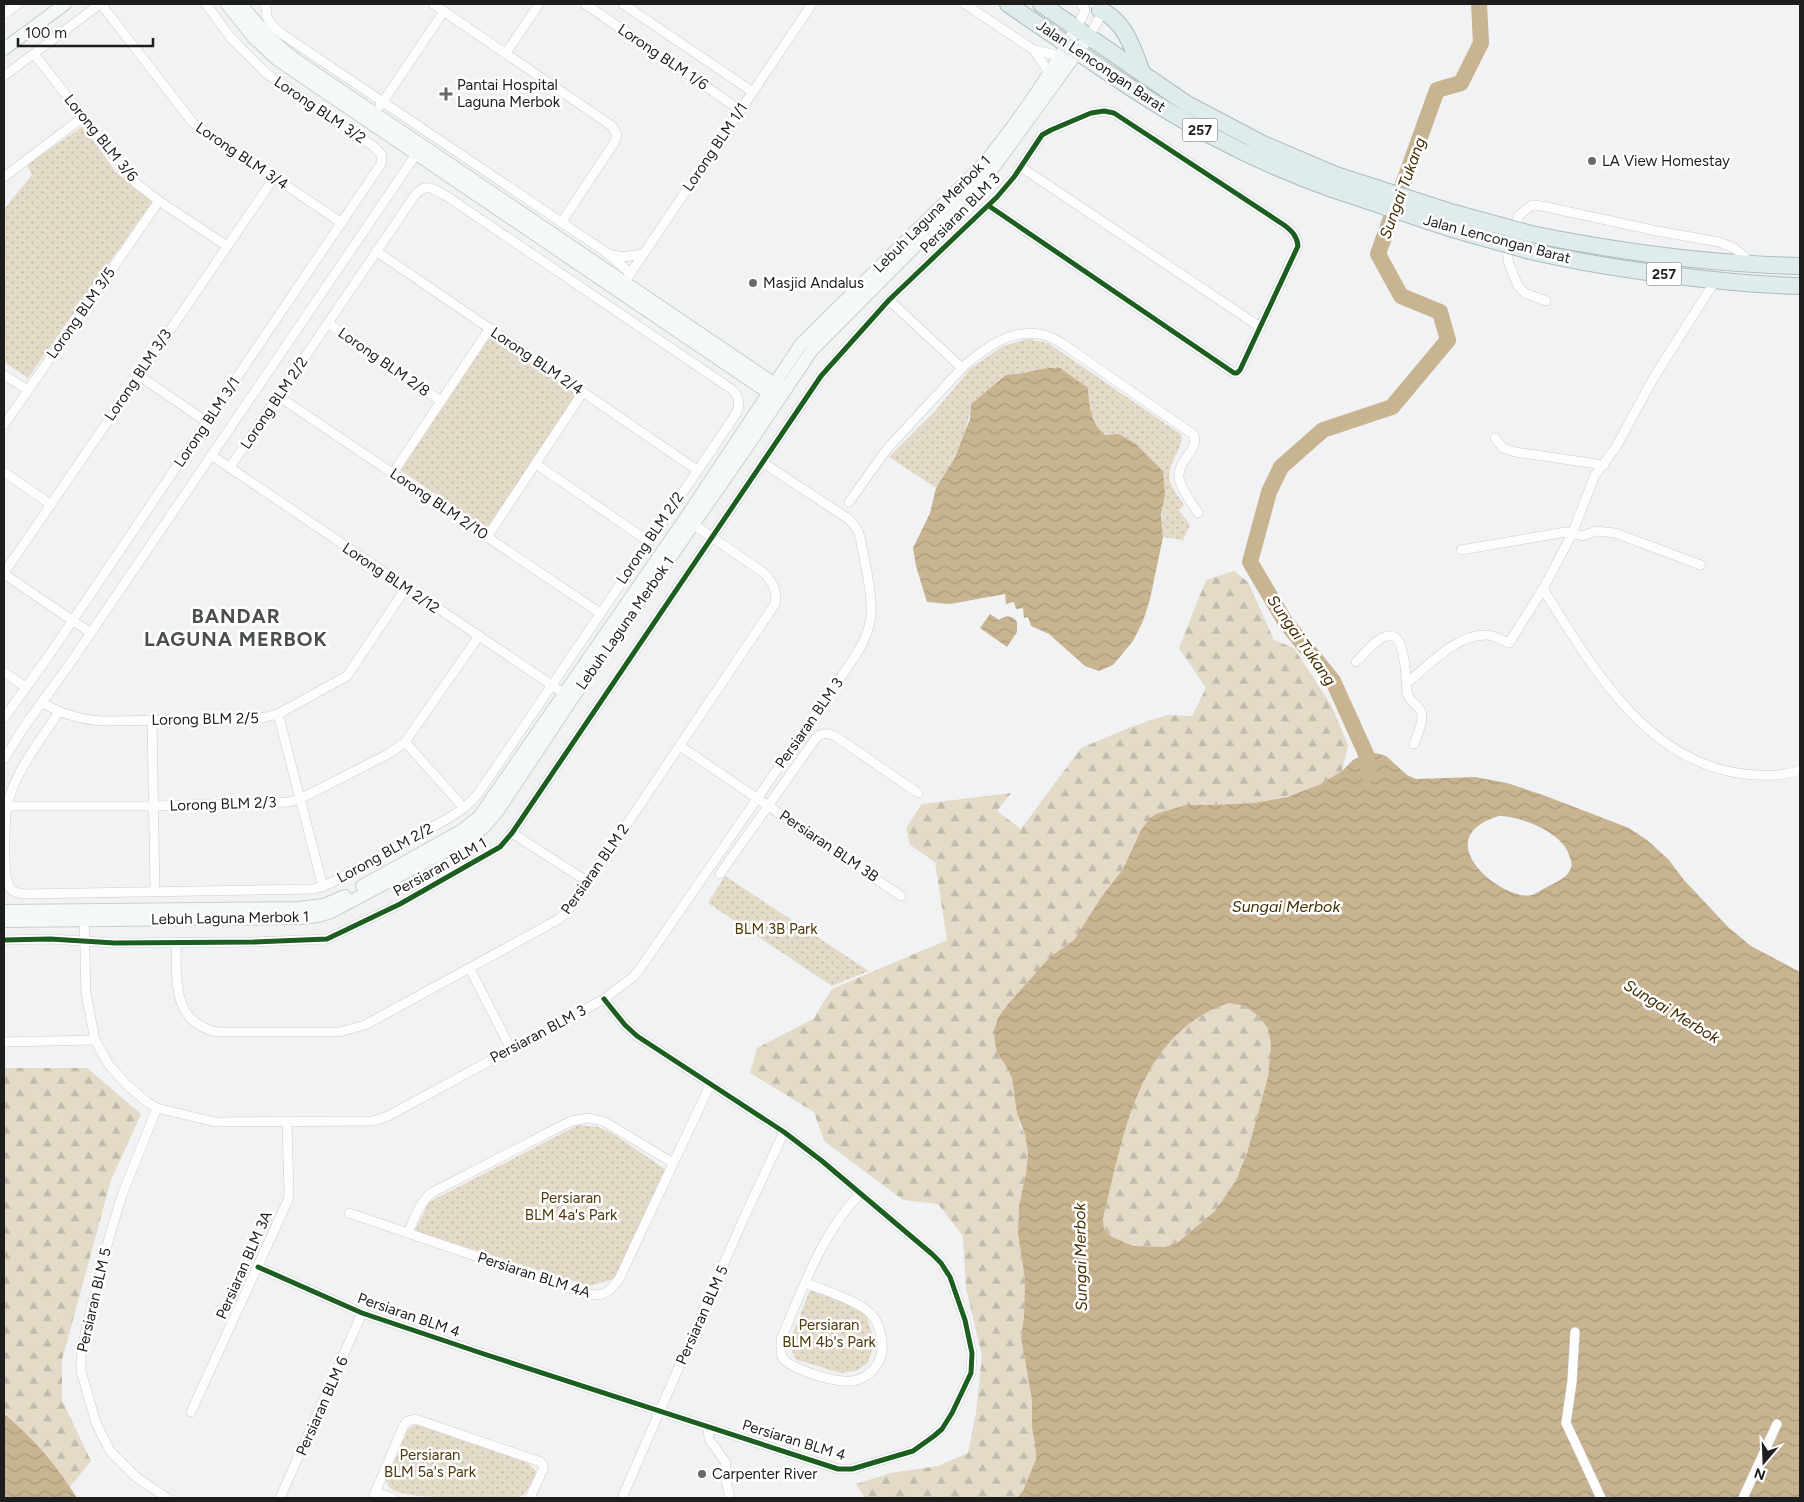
<svg xmlns="http://www.w3.org/2000/svg" width="1804" height="1502" font-family="Figtree,sans-serif">
<style>
.forest{fill:url(#forest-firs)}
.park{fill:url(#park-dots)}
.water{fill:url(#water-waves);fill-rule:evenodd}
.lines{fill:none;stroke-linecap:round;stroke-linejoin:round}
.river{stroke:#c8b490;stroke-width:16}
.street-casing{stroke:#cccdce;stroke-width:10}
.secondary-casing{stroke:#cccdce;stroke-width:14}
.highway-casing{stroke:#aebcbe;stroke-width:18}
.street{stroke:#fdfdfd;stroke-width:9}
.secondary{stroke:#f4f8f8;stroke-width:12}
.highway{stroke:#e0ebed;stroke-width:16}
.highway-bridge-casing{stroke:#aebcbe;stroke-width:18;stroke-linecap:butt}
.highway-bridge{stroke:#e0ebed;stroke-width:16}
.cycleway-casing{stroke:#fff;stroke-width:8}
.cycleway{stroke:#1b5e20;stroke-width:5}
.poi-dot{fill:#666869;stroke:#fff;stroke-width:2}
.labels{text-anchor:middle;stroke-width:5;stroke-linejoin:round;paint-order:stroke}
.shield{fill:#fff;stroke:#606262;stroke-width:1}
.shield-label{font-size:14px;font-weight:bold;fill:#1c1e1e}
.street-label{font-size:15px;fill:#1c1e1e;stroke:#fff}
.poi-label{font-size:15px;fill:#1c1e1e;stroke:#fff;text-anchor:start}
.park-label{font-size:15px;fill:#4e390d;stroke:#fff}
.water-label{font-size:16px;font-style:italic;fill:#432e01;stroke:#fff}
.district-label{font-size:20px;font-weight:bold;letter-spacing:1px;fill:#4b4f50;stroke:#fff}
</style>
<defs>
<pattern id="forest-firs" width="22" height="20" patternUnits="userSpaceOnUse" patternTransform="scale(1.25)"><rect width="22" height="20" fill="#e3dac8"/><path d="M5 1l3.5 6h-7zM16 11l3.5 6h-7z" fill="#c2bbab"/></pattern>
<pattern id="park-dots" width="8" height="8" patternUnits="userSpaceOnUse" patternTransform="scale(1.25)"><rect width="8" height="8" fill="#e3dac8"/><path d="M2 2h.1M6 6h.1" fill="none" stroke="#c2bbab" stroke-width="1.8" stroke-linecap="round"/></pattern>
<pattern id="water-waves" width="16" height="10" patternUnits="userSpaceOnUse" patternTransform="scale(1.25)"><rect width="16" height="10" fill="#c8b490"/><path d="M0 5q4-4 8 0t8 0" fill="none" stroke="#ab9a7c"/></pattern>
</defs>
<rect width="100%" height="100%" fill="#f0f2f3"/>
<g class="forest">
<path d="M1234 571 1248 582 1274 640 1294 648 1331 705 1348 745 1342 771 1319 785 1301 793 1253 803 1212 805 1140 832 1123 869 1102 896 1074 940 1050 957 1008 1004 997 1053 1006 1066 1012 1078 1020 1126 1025 1135 1028 1152 1026 1173 1019 1207 1018 1234 1025 1279 1024 1316 1021 1338 1032 1400V1428L1035 1444 1036 1459 1023 1491 1017 1498H865L856 1484 891 1473 938 1466 968 1453 976 1413 982 1356 966 1288 963 1236 938 1204 903 1200 824 1141 814 1112 750 1073 757 1048 813 1019 832 989 947 940 935 862 910 845 906 828 922 804 1011 793 997 811 1021 829 1081 748 1131 727 1167 715 1192 716 1206 688 1179 648 1206 580Z"/>
<path d="M1228 1003 1245 1006 1258 1016 1268 1027 1271 1045 1268 1077 1247 1153 1236 1180 1215 1211 1178 1242 1165 1247 1133 1246 1112 1237 1104 1229 1103 1219C1124 1136 1136 1036 1228 1003Z"/>
<path d="M4 1068H87L141 1114 111 1180 62 1360V1400L91 1461 70 1487C51 1460 30 1435 4 1414Z"/>
</g>
<g class="park">
<path d="M83 126 115 171 152 202 28 378 4 362V209L32 175 27 165Z"/>
<path d="M490 335 577 395 488 529 400 470Z"/>
<path d="M1028 339 1048 343 1182 435C1182 452 1166 464 1170 481 1172 489 1180 498 1184 505L1179 510 1190 525 1183 540 1163 537C1161 515 1164 493 1163 471L1135 443 1119 434 1105 435C1091 424 1089 406 1088 388L1024 373 1006 375 971 404C968 435 952 462 936 488L889 457 935 411 970 369 1003 346Z"/>
<path d="M725 876 869 971 832 986 708 903Z"/>
<path d="M578 1125 598 1127 612 1133 665 1169 614 1279 589 1286 415 1231 429 1202Z"/>
<path d="M810 1290 852 1306 866 1315 875 1342 868 1363 856 1371 840 1373 795 1359 789 1343Z"/>
<path d="M417 1424 528 1463 537 1472 525 1494 518 1498C497 1498 403 1501 390 1488 388 1486 388 1484 386 1481L408 1429Z"/>
</g>
<g class="water">
<path d="M1047 368H1060L1088 388C1089 406 1091 424 1105 435L1119 434 1135 443 1163 471 1165 494 1161 515 1163 537 1150 599 1143 621 1133 641 1113 665 1099 671 1085 666 1049 634 1031 626 1028 617 1024 618 1023 608 1016 609 1014 602 1006 604 1005 594 950 604 927 602 916 566 913 548 930 513 936 488 955 457 970 419 971 404 1006 375 1024 373Z"/>
<path d="M990 614 999 620C1005 615 1012 615 1017 622V632L1007 647 980 628Z"/>
<path d="M1376 753 1386 756 1407 775 1416 779 1475 777 1507 783 1543 795 1629 828 1647 840 1668 859 1684 880 1728 927 1751 946 1800 972V1498H1017L1023 1491 1036 1459 1035 1444 1032 1428V1400L1021 1338 1024 1316 1025 1279 1018 1234 1019 1206 1026 1173 1028 1152 1025 1135 1017 1113 1012 1078 1006 1066 997 1053 995 1042 994 1031 998 1018 1008 1004 1050 957 1074 940 1102 896 1123 869 1140 832 1149 819 1156 814 1186 805H1212L1253 803 1287 797 1319 785 1342 771 1353 760 1366 754ZM1499 816C1521 816 1563 833 1569 855 1571 860 1573 865 1570 870 1566 879 1554 883 1545 888 1541 890 1536 894 1532 895 1504 902 1424 839 1499 816ZM1228 1003 1245 1006 1258 1016 1268 1028 1271 1045 1268 1077 1247 1153 1236 1180 1215 1211 1178 1242 1165 1247 1133 1246 1112 1237 1104 1229 1103 1219C1124 1136 1136 1036 1228 1003Z"/>
<path d="M4 1414C34 1438 57 1466 77 1498H4Z"/>
</g>
<g class="lines">
<path class="river" d="M1369 774 1366 754 1333 681 1286 623 1250 562 1269 492 1281 467 1323 430 1392 407 1448 340 1440 312 1401 296 1378 254 1437 90 1461 83 1481 43 1479 4"/>
<defs>
<g id="street">
<path d="M101 4 193 123 342 223"/>
<path d="M264 4C268 9 266 11 267 17 269 23 277 30 282 34L607 253 630 273"/>
<path d="M433 4 612 126 617 135 614 143 561 223"/>
<path d="M585 4 740 110"/>
<path d="M623 4 753 92"/>
<path d="M965 4 1034 50 1060 56"/>
<path d="M4 14 18 4"/>
<path d="M1077 28 1085 10 1081 4"/>
<path d="M1089 36 1100 17V10L1095 4"/>
<path d="M1034 50 1049 73"/>
<path d="M506 53 539 4"/>
<path d="M34 54 136 183 159 201 227 246"/>
<path d="M4 76 100 4"/>
<path d="M380 106 444 11"/>
<path d="M1021 167 1260 327"/>
<path d="M4 177 83 117"/>
<path d="M376 251 697 470"/>
<path d="M607 254 623 257 643 254"/>
<path d="M628 277 812 4"/>
<path d="M889 300 962 368"/>
<path d="M1546 301 1525 293 1518 286 1509 264 1507 251 1519 215 1532 205 1542 206 1657 231 1719 242 1734 248 1744 256 1750 264"/>
<path d="M328 323 441 401"/>
<path d="M4 375 28 390"/>
<path d="M138 375 207 422"/>
<path d="M278 396 600 613"/>
<path d="M4 425 159 201"/>
<path d="M1495 438 1503 448 1515 452 1604 465"/>
<path d="M211 455 568 696"/>
<path d="M536 464 648 541"/>
<path d="M4 472 50 504"/>
<path d="M393 473 490 328"/>
<path d="M849 502 887 449 962 368C990 343 1023 320 1060 342L1194 435C1199 450 1177 461 1179 478 1181 490 1192 503 1198 513"/>
<path d="M487 537 583 392"/>
<path d="M1461 550 1560 533 1566 532 1582 536 1596 531 1615 533 1701 565"/>
<path d="M4 573 274 178"/>
<path d="M4 574 91 633"/>
<path d="M1543 589C1591 665 1645 762 1744 774 1762 776 1783 777 1800 770"/>
<path d="M1356 662C1365 654 1379 633 1392 636 1406 639 1406 681 1407 692 1408 702 1420 705 1422 714 1423 723 1417 735 1414 744"/>
<path d="M4 672 25 687"/>
<path d="M1408 682C1430 664 1457 634 1487 635 1495 636 1502 640 1509 643L1543 589 1572 534 1595 475 1616 447 1654 377 1715 281"/>
<path d="M41 702C61 714 81 720 104 721L249 719 266 717 278 714 347 676 406 588"/>
<path d="M59 712C40 741 15 771 7 806H154L289 802 300 799 390 753 405 742 479 636"/>
<path d="M278 714 323 887"/>
<path d="M4 718 50 654 381 164 382 155 373 146 266 73 231 38 206 4"/>
<path d="M152 720 155 891"/>
<path d="M405 742 464 808"/>
<path d="M680 746 901 896"/>
<path d="M4 759 24 727 69 665 419 150"/>
<path d="M7 806C5 821 2 877 10 888 13 893 19 893 24 894L314 889 331 883 447 819 464 808 478 794 736 414C741 403 739 395 730 388L470 212C460 206 436 186 425 188 420 189 418 192 415 195L230 467"/>
<path d="M512 833 588 882"/>
<path d="M720 874 816 738C823 731 830 733 838 738L918 793"/>
<path d="M84 915 86 993 95 1040 109 1065 127 1085 147 1102 157 1108 215 1122 374 1121 388 1116 604 999 634 976 639 970 841 677C852 660 866 643 870 622 875 601 864 560 860 537L857 529 850 520 762 462"/>
<path d="M4 940 50 939 115 943 253 942 327 939 400 904 500 847 512 833 821 376 889 300 997 197 1014 177 1042 135 1051 130 1091 113 1104 111 1114 113 1284 225C1292 231 1297 236 1298 246L1240 370 1237 373H1234L989 206"/>
<path d="M176 943C177 979 171 1022 217 1032H339L365 1025 559 919 566 913 588 882 775 604C778 591 772 581 764 573L690 522"/>
<path d="M470 969 511 1049"/>
<path d="M4 1042 95 1040"/>
<path d="M157 1108 122 1195 109 1238 86 1329 81 1357V1371L96 1423 110 1451 136 1477 167 1498"/>
<path d="M349 1213 581 1292C600 1298 608 1295 619 1279L711 1083"/>
<path d="M408 1233C415 1218 419 1202 433 1192L571 1121 589 1118 605 1122 673 1163"/>
<path d="M258 1267 362 1313 487 1355 838 1469H852L913 1451 934 1436 942 1429 952 1413 971 1373 972 1353 965 1320 950 1277 941 1263 932 1254 822 1161 784 1132 637 1036 625 1025 604 999"/>
<path d="M806 1283C825 1291 848 1297 865 1309 874 1315 879 1325 881 1335 886 1356 875 1377 852 1381 835 1383 798 1371 784 1360L781 1354V1339C803 1289 821 1233 861 1193"/>
<path d="M1575 1332 1572 1382 1566 1423 1601 1498"/>
<path d="M191 1412 288 1200 289 1193 287 1123"/>
<path d="M708 1426 709 1439 726 1463 725 1477 730 1498"/>
<path d="M375 1492 393 1498"/>
<path d="M280 1498 362 1313"/>
<path d="M373 1498 403 1427 407 1421 415 1419 541 1462 543 1465V1469L530 1498"/>
<path d="M622 1498 742 1222 784 1132"/>
<path d="M1743 1498 1777 1424"/>
</g>
<g id="secondary">
<path d="M227 4 253 37 278 60 776 398"/>
<path d="M241 4C257 25 274 44 296 60L782 389"/>
<path d="M4 49 65 4"/>
<path d="M362 886 461 831 479 817 685 519 801 344 979 169C1016 126 1048 77 1077 28"/>
<path d="M4 911 298 908 324 905 345 896"/>
<path d="M4 921 301 918 318 916 331 912 465 841 483 828 497 812 572 699 747 447 812 350 994 167 1089 36"/>
</g>
<g id="highway">
<path d="M1008 4C1074 49 1139 97 1210 135 1249 156 1290 174 1332 189"/>
<path d="M1041 4 1187 104 1263 144 1336 175"/>
<path d="M1100 10C1125 21 1134 50 1142 73"/>
<path d="M1531 234C1620 252 1710 264 1800 266"/>
<path d="M1530 251C1578 262 1628 270 1678 276 1718 281 1759 285 1800 286"/>
</g>
</defs>
<use href="#street" class="street-casing"/>
<use href="#secondary" class="secondary-casing"/>
<use href="#highway" class="highway-casing"/>
<use href="#street" class="street"/>
<use href="#secondary" class="secondary"/>
<use href="#highway" class="highway"/>
<defs>
<g id="highway-bridge">
<path d="M1336 175 1454 213 1531 234"/>
<path d="M1332 189 1449 228 1530 251"/>
</g>
</defs>
<use href="#highway-bridge" class="highway-bridge-casing"/>
<use href="#highway-bridge" class="highway-bridge"/>
<defs>
<g id="cycleway">
<path d="M4 940 50 939 115 943 253 942 327 939 400 904 500 847 512 833 821 376 889 300 997 197 1014 177 1042 135 1051 130 1091 113 1104 111 1114 113 1284 225C1292 231 1297 236 1298 246L1240 370 1237 373H1234L989 206"/>
<path d="M258 1267 362 1313 487 1355 838 1469H852L913 1451 934 1436 942 1429 952 1413 971 1373 972 1353 965 1320 950 1277 941 1263 932 1254 822 1161 784 1132 637 1036 625 1025 604 999"/>
</g>
</defs>
<use href="#cycleway" class="cycleway-casing"/>
<use href="#cycleway" class="cycleway"/>
</g>
<g class="poi-dot">
<path d="M443.5 86.5h5v5h5v5h-5v5h-5v-5h-5v-5h5z"/>
<circle cx="1592" cy="161" r="5"/>
<circle cx="753" cy="283" r="5"/>
<circle cx="702" cy="1474" r="5"/>
</g>
<g class="labels">
<g class="shield">
<rect x="1182.5" y="118.5" width="35" height="23" rx="4"/>
<rect x="1646.5" y="262.5" width="35" height="23" rx="4"/>
</g>
<g class="shield-label">
<text x="1200" y="135">257</text>
<text x="1664" y="279">257</text>
</g>
<g class="street-label">
<text transform="translate(663 57) rotate(34)" y="5">Lorong BLM 1/6</text>
<text transform="translate(1101 66) rotate(34)" y="5">Jalan Lencongan Barat</text>
<text transform="translate(320 110) rotate(34)" y="5">Lorong BLM 3/2</text>
<text transform="translate(101 138) rotate(51)" y="5">Lorong BLM 3/6</text>
<text transform="translate(715 147) rotate(-56)" y="5">Lorong BLM 1/1</text>
<text transform="translate(242 156) rotate(34)" y="5">Lorong BLM 3/4</text>
<text transform="translate(960 213) rotate(-45)" y="5">Persiaran BLM 3</text>
<text transform="translate(932 214) rotate(-45)" y="5">Lebuh Laguna Merbok 1</text>
<text transform="translate(1497 239) rotate(15)" y="5">Jalan Lencongan Barat</text>
<text transform="translate(81 313) rotate(-55)" y="5">Lorong BLM 3/5</text>
<text transform="translate(537 361) rotate(34)" y="5">Lorong BLM 2/4</text>
<text transform="translate(384 362) rotate(35)" y="5">Lorong BLM 2/8</text>
<text transform="translate(138 375) rotate(-56)" y="5">Lorong BLM 3/3</text>
<text transform="translate(274 403) rotate(-56)" y="5">Lorong BLM 2/2</text>
<text transform="translate(207 422) rotate(-56)" y="5">Lorong BLM 3/1</text>
<text transform="translate(439 504) rotate(34)" y="5">Lorong BLM 2/10</text>
<text transform="translate(650 538) rotate(-56)" y="5">Lorong BLM 2/2</text>
<text transform="translate(391 578) rotate(34)" y="5">Lorong BLM 2/12</text>
<text transform="translate(625 623) rotate(-55)" y="5">Lebuh Laguna Merbok 1</text>
<text transform="translate(205 719) rotate(-1)" y="5">Lorong BLM 2/5</text>
<text transform="translate(809 723) rotate(-55)" y="5">Persiaran BLM 3</text>
<text transform="translate(223 804) rotate(-2)" y="5">Lorong BLM 2/3</text>
<text transform="translate(829 846) rotate(34)" y="5">Persiaran BLM 3B</text>
<text transform="translate(385 853) rotate(-29)" y="5">Lorong BLM 2/2</text>
<text transform="translate(440 867) rotate(-29)" y="5">Persiaran BLM 1</text>
<text transform="translate(595 869) rotate(-55)" y="5">Persiaran BLM 2</text>
<text transform="translate(230 918) rotate(-1)" y="5">Lebuh Laguna Merbok 1</text>
<text transform="translate(538 1034) rotate(-28)" y="5">Persiaran BLM 3</text>
<text transform="translate(244 1265) rotate(-66)" y="5">Persiaran BLM 3A</text>
<text transform="translate(534 1275) rotate(18)" y="5">Persiaran BLM 4A</text>
<text transform="translate(94 1300) rotate(-77)" y="5">Persiaran BLM 5</text>
<text transform="translate(409 1315) rotate(19)" y="5">Persiaran BLM 4</text>
<text transform="translate(702 1315) rotate(-66)" y="5">Persiaran BLM 5</text>
<text transform="translate(322 1406) rotate(-66)" y="5">Persiaran BLM 6</text>
<text transform="translate(794 1440) rotate(17)" y="5">Persiaran BLM 4</text>
</g>
<g class="poi-label">
<text x="457" y="90">Pantai Hospital<tspan x="457" dy="17">Laguna Merbok</tspan></text>
<text x="1602" y="166">LA View Homestay</text>
<text x="763" y="288">Masjid Andalus</text>
<text x="712" y="1479">Carpenter River</text>
</g>
<g class="park-label">
<text x="776" y="934">BLM 3B Park</text>
<text x="571" y="1203">Persiaran<tspan x="571" dy="17">BLM 4a's Park</tspan></text>
<text x="829" y="1330">Persiaran<tspan x="829" dy="17">BLM 4b's Park</tspan></text>
<text x="430" y="1460">Persiaran<tspan x="430" dy="17">BLM 5a's Park</tspan></text>
</g>
<g class="water-label">
<text transform="translate(1402 188) rotate(-70)" y="6">Sungai Tukang</text>
<text transform="translate(1302 640) rotate(55)" y="6">Sungai Tukang</text>
<text x="1286" y="912">Sungai Merbok</text>
<text transform="translate(1672 1011) rotate(31)" y="6">Sungai Merbok</text>
<text transform="translate(1080 1257) rotate(-91)" y="6">Sungai Merbok</text>
</g>
<g class="district-label">
<text x="236" y="623">BANDAR<tspan x="236" dy="23">LAGUNA MERBOK</tspan></text>
</g>
</g>
<rect width="1804" height="1502" fill="none" stroke="#1c1e1e" stroke-width="10"/>
<g transform="translate(1764 1462) rotate(199)" stroke="#ffffff" stroke-width="4" paint-order="stroke">
<path d="M0-4L9 19L0 12L-9 19Z" fill="#1c1e1e"/>
<text y="-8" font-size="14" font-weight="bold" text-anchor="middle" fill="#1c1e1e">N</text>
</g>
<path d="M18 38v8h135v-8" fill="none" stroke="#1c1e1e" stroke-width="2.5"/>
<text x="25" y="38" font-size="15" fill="#1c1e1e" stroke="#ffffff" stroke-width="4" paint-order="stroke">100 m</text>
</svg>
